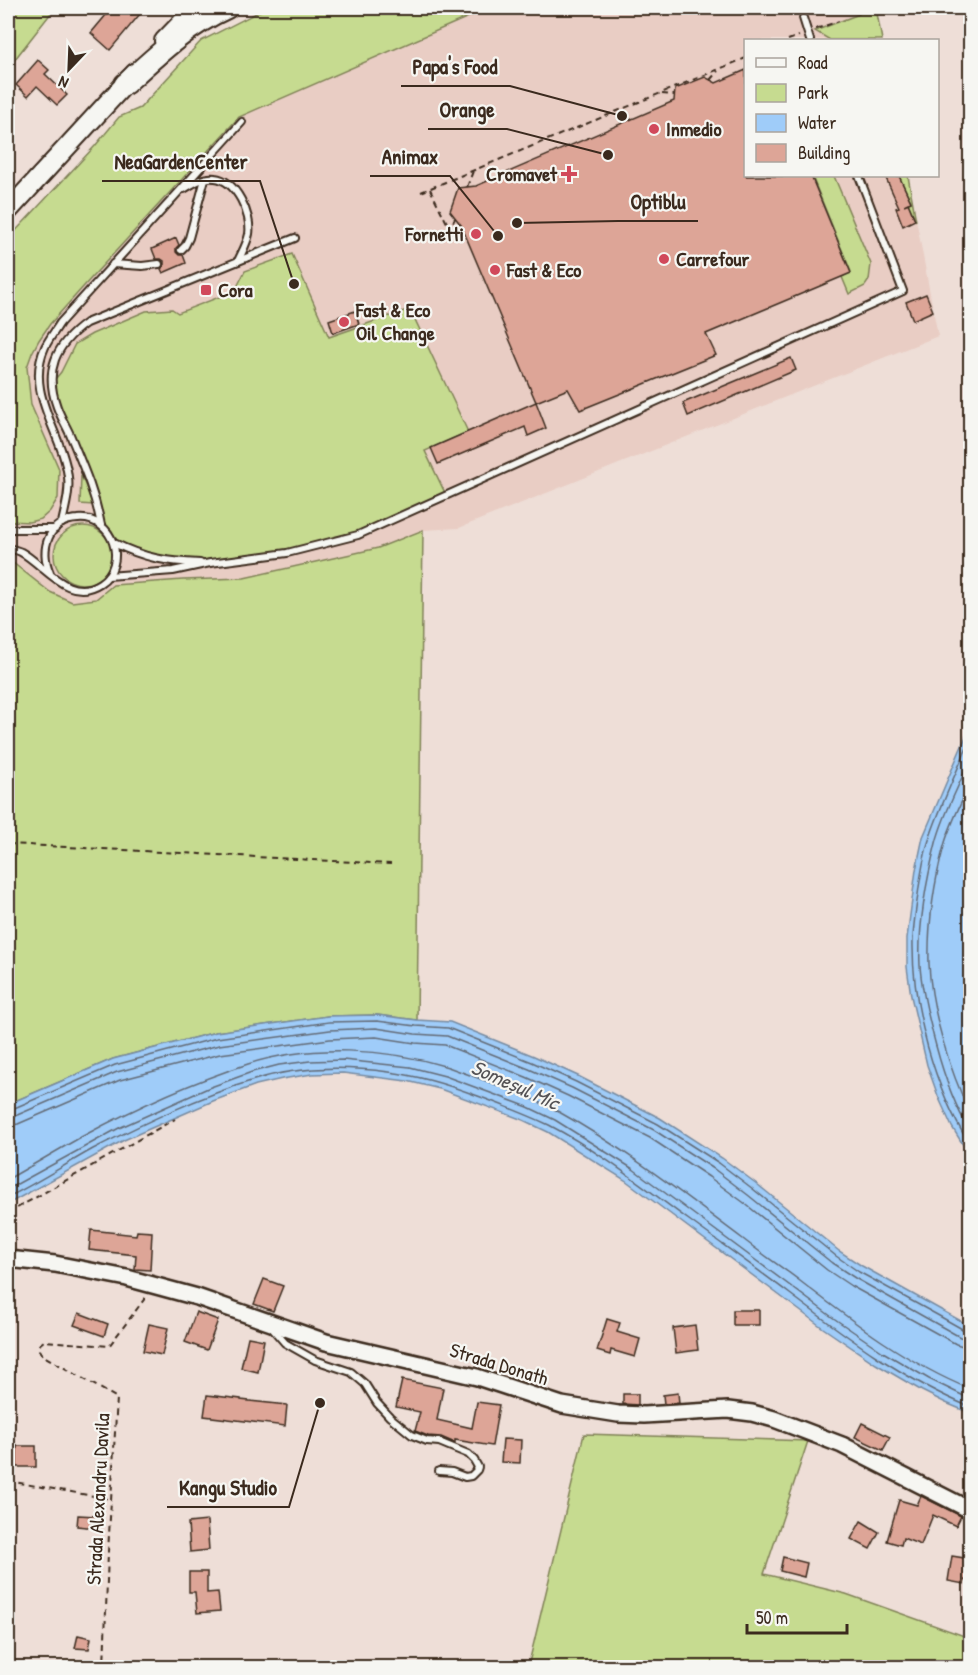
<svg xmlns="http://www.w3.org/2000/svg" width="978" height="1675" font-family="'Patrick Hand',sans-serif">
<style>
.built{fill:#e9cdc4}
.green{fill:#c6db90;stroke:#808257;stroke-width:1.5}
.water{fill:#9fccf9;stroke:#778ba1;stroke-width:1.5}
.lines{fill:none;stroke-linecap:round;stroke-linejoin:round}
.shore{stroke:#636b76;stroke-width:1.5}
.building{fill:#dda597;stroke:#3b2a1e;stroke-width:1.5}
.service-casing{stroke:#3b2a1e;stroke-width:10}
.tertiary-casing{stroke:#3b2a1e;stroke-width:20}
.secondary-casing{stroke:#3b2a1e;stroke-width:22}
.primary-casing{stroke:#3b2a1e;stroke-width:24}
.path{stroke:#3b2a1e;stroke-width:2;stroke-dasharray:6 4.5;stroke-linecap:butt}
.service{stroke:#f6f6f2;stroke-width:6}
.tertiary{stroke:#f6f6f2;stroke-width:15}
.secondary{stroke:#f6f6f2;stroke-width:18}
.primary{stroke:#f6f6f2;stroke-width:20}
.poi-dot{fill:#d1495b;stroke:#f6f6f2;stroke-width:2}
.labels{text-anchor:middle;stroke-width:4.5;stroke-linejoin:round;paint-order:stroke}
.poi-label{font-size:20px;font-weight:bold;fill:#3b2a1e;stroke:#f6f6f2;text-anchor:start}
.street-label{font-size:20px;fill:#3b2a1e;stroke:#f6f6f2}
.water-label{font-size:21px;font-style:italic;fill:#545255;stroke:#f6f6f2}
.leader{fill:none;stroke:#3b2a1e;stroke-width:2}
.callout-dot{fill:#3b2a1e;stroke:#f6f6f2;stroke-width:2}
.callout-label{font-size:21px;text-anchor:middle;font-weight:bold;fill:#3b2a1e;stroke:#f6f6f2;stroke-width:4.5;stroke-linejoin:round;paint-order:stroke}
</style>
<rect width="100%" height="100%" fill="#eeded7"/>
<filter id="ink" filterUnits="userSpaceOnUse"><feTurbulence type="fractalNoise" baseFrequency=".0167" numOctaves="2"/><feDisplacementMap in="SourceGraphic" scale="12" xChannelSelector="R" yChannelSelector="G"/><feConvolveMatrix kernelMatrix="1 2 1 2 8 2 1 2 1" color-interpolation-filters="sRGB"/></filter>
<g filter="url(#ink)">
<path class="built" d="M417 8H876L882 40H746V176H908L938 336 459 528 423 530 378 548 244 578 183 580 113 585 96 599 72 602 50 592 8 559V307L144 147Z"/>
<g class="green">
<path d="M8 8H55L8 68Z"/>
<path d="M266 8H489L239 117 93 276 50 324 39 340 32 353 27 367 31 405 59 469 58 498 50 511 41 519 29 522 8 521V239L95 146 119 117 140 108 201 41Z"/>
<path d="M856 8H876L882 40H830L815 31 859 14Z"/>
<path d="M822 176H834L871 264 869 280 865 286 849 294 842 277 851 272 813 179Z"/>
<path d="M899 176H908L916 221 908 203 911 201Z"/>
<path d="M292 254 329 337 410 309 468 432 425 451 446 495 358 535 287 553 210 563 171 562 114 543 101 525 97 502 51 384 61 372 75 344 92 334 146 311 172 309 178 313 235 291 245 271Z"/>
<path d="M81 475 93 505 80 504Z"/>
<circle cx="83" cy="555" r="29"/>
<path d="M423 530 417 1020 377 1015 328 1016 216 1032 113 1059 8 1104V559L50 592 72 602 96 599 113 585 183 580 244 578 378 548Z"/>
<path d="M584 1434 808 1441 764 1574 846 1594 970 1638V1667H528Z"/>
</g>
<g class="water">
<path d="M970 727V1156L952 1127 938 1096 927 1065 911 996 907 967V938L916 870 923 837Z"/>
<path d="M377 1015 417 1020 450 1022 534 1056 578 1076 660 1118 722 1158 757 1184 839 1251 862 1266 970 1326V1413L946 1403 922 1391 876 1364 823 1328 625 1180 548 1132 523 1120 440 1089 407 1081 343 1073 312 1074 282 1079 256 1085 213 1101 124 1140 8 1204V1104L113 1059 216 1032 328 1016Z"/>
</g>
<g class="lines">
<g class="shore">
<path d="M970 741C956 772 941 805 930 837 924 853 922 870 919 887 917 904 913 923 913 941 912 1008 934 1088 970 1145"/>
<path d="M970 759C959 786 943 815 936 843 926 882 918 925 920 966 922 993 929 1020 936 1046 944 1076 954 1105 970 1131"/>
<path d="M970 782C962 803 950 824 944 846 934 883 928 925 929 964 931 1011 950 1071 970 1113"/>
<path d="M8 1109H12L115 1065 217 1038 329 1022 377 1021 416 1026 448 1028 532 1062 576 1082 658 1124 719 1163 753 1189 836 1256 859 1272 941 1317 964 1330 970 1331"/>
<path d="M8 1117 15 1116 117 1072 219 1045 330 1030 376 1028 415 1034 447 1036 529 1069 572 1088 654 1130 714 1169 748 1195 832 1263 855 1278 960 1337 970 1339"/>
<path d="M8 1126 18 1124 120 1080 220 1054 330 1039 376 1037 415 1043 445 1045 526 1077 568 1096 650 1138 709 1177 743 1202 827 1270 851 1286 956 1344 970 1348"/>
<path d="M8 1179C33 1165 58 1150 83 1136 135 1108 192 1082 248 1064 310 1044 386 1048 448 1067 462 1072 475 1077 489 1082 513 1091 537 1100 559 1112 624 1148 684 1195 743 1239 762 1254 782 1267 800 1281 853 1322 908 1364 970 1389"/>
<path d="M8 1189 119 1128 208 1088 252 1072 279 1065 310 1061 343 1060 410 1067 445 1076 528 1107 555 1120 633 1169 832 1317 883 1352 929 1379 970 1399"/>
<path d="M8 1197C37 1183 64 1165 93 1149 144 1123 198 1097 254 1080 298 1066 344 1066 389 1072 420 1076 449 1085 478 1096 502 1105 526 1114 549 1125 599 1151 644 1187 689 1220 723 1245 757 1269 790 1294 847 1337 904 1380 970 1407"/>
</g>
</g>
<g class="building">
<path d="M112 8H145L110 50 91 33Z"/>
<path d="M38 60 49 70 45 74 67 95 57 105 37 86 28 96 16 85Z"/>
<path d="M746 70V176H811L851 273 706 334 716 355 580 410 568 389 536 402 461 225 450 211 458 188 476 186 674 101 675 89 705 77 716 83Z"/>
<path d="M885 176H899L911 202 904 205 908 203 915 220 903 226 896 208 899 207Z"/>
<path d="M176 238 179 245 176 248V252L179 255H183L186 263 163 273 161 269 164 266V261L161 259H156L152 249Z"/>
<path d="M926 294 933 311 913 320 906 302Z"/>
<path d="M355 311 359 324 333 333 329 320Z"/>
<path d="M791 358 796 370 688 416 683 403Z"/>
<path d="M536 402 546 428 528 436 525 427 438 464 431 448Z"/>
<path d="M91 1230 136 1235 137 1231 152 1232 150 1270 135 1269 136 1255 89 1250Z"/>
<path d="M264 1279 283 1286 273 1311 254 1304Z"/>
<rect x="733" y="1310" width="26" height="15"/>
<path d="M196 1312 218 1320 207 1350 185 1342Z"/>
<path d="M79 1313 108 1324 104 1336 74 1325Z"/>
<path d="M607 1319 620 1323 617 1332 640 1339 635 1357 611 1350 610 1355 597 1351Z"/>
<path d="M149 1324 168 1328 162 1355 143 1351Z"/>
<path d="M695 1325 698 1350 676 1353 673 1328Z"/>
<path d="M248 1337 264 1340 258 1372 241 1368Z"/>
<path d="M402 1380 443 1388 437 1420 472 1428 477 1402 499 1405 492 1446 455 1440V1443L441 1437 428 1436 415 1431 420 1412 396 1407Z"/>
<path d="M678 1393 679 1403 664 1404 663 1395Z"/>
<path d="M623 1394H638V1405L623 1404Z"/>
<path d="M207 1395 241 1399V1400L287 1405 285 1426 204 1416Z"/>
<path d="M862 1423 890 1437 883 1450 855 1437Z"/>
<path d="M503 1439 521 1440 520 1463 501 1462Z"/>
<rect x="17" y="1446" width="19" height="21"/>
<path d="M921 1496 961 1516 956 1526 933 1515 921 1545 903 1538 901 1545 887 1541 899 1500 917 1505Z"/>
<path d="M78 1515 96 1516V1528L77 1526Z"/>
<path d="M207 1521 209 1550 190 1552 188 1523Z"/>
<path d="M861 1521 879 1532 870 1549 851 1539Z"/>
<path d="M952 1556 970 1559V1581L965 1580 964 1584 948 1581Z"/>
<path d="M783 1557 807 1563 804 1577 780 1571Z"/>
<path d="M189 1572H207V1593L218 1592 220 1611 197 1613 195 1592H189Z"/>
<path d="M78 1635 91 1638 89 1649 75 1648Z"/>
</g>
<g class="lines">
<defs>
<g id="service">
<path d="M803 18 810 40"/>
<path d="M184 189C192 184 204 176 215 178 236 180 252 215 249 234 247 244 242 252 238 261"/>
<path d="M181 250 185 246 189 238 205 179"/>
<path d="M113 264 142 266 159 264"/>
<path d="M62 523C65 508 70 493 68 477 63 433 24 393 45 347 49 339 55 331 60 323L242 122"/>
<path d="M101 525C95 493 83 466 71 437 67 427 61 418 57 407 44 371 55 345 86 323L295 238"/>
<path d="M8 529H55"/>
<path d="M114 543C144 558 167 562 200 563"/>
<path d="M8 548C12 549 17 550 21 552 45 565 68 604 100 583 129 564 113 516 78 519 49 520 39 548 50 573"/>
<path d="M108 576 173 571 210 563 287 553 358 535 903 291 859 176"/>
<path d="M271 1327 285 1343 315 1360 351 1372 365 1384 377 1403 390 1417 412 1435 427 1441 439 1442 468 1454 474 1460 478 1467 477 1470 471 1476 465 1477 452 1472 439 1471"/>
</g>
<path id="tertiary" d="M8 1259 55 1264 127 1278 197 1297 326 1342 477 1377 562 1405 618 1414 644 1415 728 1410 752 1413 774 1419 842 1445 970 1510"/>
<g id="secondary">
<path d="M164 41 196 8"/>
<path d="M8 211 135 73"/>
</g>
<path id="primary" d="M125 84C157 55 187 26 227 8"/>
</defs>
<use href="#service" class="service-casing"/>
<use href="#tertiary" class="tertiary-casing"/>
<use href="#secondary" class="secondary-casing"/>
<use href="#primary" class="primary-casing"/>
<g class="path">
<path d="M816 29 839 21"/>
<path d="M788 40 799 36"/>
<path d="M710 80 718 71"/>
<path d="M662 94 674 95"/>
<path d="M467 187 473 171"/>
<path d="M430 189 450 229 455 218"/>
<path d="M421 192 746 58"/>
<path d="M8 844 391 864"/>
<path d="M8 1213 175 1119"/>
<path d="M8 1481 111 1499"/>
<path d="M104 1668 108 1552 117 1398 42 1355 39 1350V1345L44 1341 109 1346 146 1297"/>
</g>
<use href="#service" class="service"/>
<use href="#tertiary" class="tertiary"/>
<use href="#secondary" class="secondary"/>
<use href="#primary" class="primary"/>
</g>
</g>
<g class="poi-dot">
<circle cx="654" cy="129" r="6"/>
<path d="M566 165h6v6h6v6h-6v6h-6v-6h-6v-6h6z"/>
<circle cx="476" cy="234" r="6"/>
<circle cx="664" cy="259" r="6"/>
<circle cx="495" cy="270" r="6"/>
<rect x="200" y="284" width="12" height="12" rx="3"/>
<circle cx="344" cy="322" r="6"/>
</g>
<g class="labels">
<g class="poi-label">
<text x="666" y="136">Inmedio</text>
<text x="557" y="181" text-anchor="end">Cromavet</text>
<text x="464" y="241" text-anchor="end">Fornetti</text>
<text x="676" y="266">Carrefour</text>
<text x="507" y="277">Fast &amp; Eco</text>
<text x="218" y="297">Cora</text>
<text x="356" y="317">Fast &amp; Eco<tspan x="356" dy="23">Oil Change</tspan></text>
</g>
<g class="street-label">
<text transform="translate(499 1364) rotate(17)" y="7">Strada Donath</text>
<text transform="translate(98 1499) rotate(-87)" y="7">Strada Alexandru Davila</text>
</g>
<g class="water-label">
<text transform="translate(515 1085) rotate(24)" y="7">Someșul Mic</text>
</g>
</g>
<path class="leader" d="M622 116L510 86H401M608 155L507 129H428M498 236L450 176H370M294 284L260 181H102M517 223L618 221H698M320 1403L289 1507H167"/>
<g class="callout-dot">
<circle cx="622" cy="116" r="6"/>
<circle cx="608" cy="155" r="6"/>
<circle cx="498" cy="236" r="6"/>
<circle cx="294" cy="284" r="6"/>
<circle cx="517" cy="223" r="6"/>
<circle cx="320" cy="1403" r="6"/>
</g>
<g class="callout-label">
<text x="455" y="74">Papa's Food</text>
<text x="467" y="117">Orange</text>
<text x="410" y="164">Animax</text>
<text x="181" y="169">NeaGardenCenter</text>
<text x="658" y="209">Optiblu</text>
<text x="228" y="1495">Kangu Studio</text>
</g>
<rect width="978" height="1675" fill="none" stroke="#f6f6f2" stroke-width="30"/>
<rect x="15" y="15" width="948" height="1645" fill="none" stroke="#3b2a1e" stroke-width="2" filter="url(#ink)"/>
<rect x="744" y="39" width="195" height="138" fill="#f6f6f2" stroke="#aba49d" stroke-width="1.5"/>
<rect x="756" y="58" width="30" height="9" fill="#f6f6f2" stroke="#aba49d" stroke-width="1.5"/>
<text x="798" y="69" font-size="18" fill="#3b2a1e">Road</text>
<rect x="756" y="84" width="30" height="18" fill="#c6db90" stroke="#aba49d" stroke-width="1.5"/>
<text x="798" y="99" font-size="18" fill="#3b2a1e">Park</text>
<rect x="756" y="114" width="30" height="18" fill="#9fccf9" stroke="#aba49d" stroke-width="1.5"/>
<text x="798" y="129" font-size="18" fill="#3b2a1e">Water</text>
<rect x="756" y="144" width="30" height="18" fill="#dda597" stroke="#aba49d" stroke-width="1.5"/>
<text x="798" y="159" font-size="18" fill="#3b2a1e">Building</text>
<g transform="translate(69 69) rotate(203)" stroke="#f6f6f2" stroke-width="4.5" paint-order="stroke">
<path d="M0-4.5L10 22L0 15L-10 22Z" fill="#3b2a1e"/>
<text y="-9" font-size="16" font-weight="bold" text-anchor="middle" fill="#3b2a1e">N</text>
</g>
<path d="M747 1624v9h100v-9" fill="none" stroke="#3b2a1e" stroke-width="3"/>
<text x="756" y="1624" font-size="18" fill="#3b2a1e" stroke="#f6f6f2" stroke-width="4.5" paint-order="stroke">50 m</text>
</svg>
